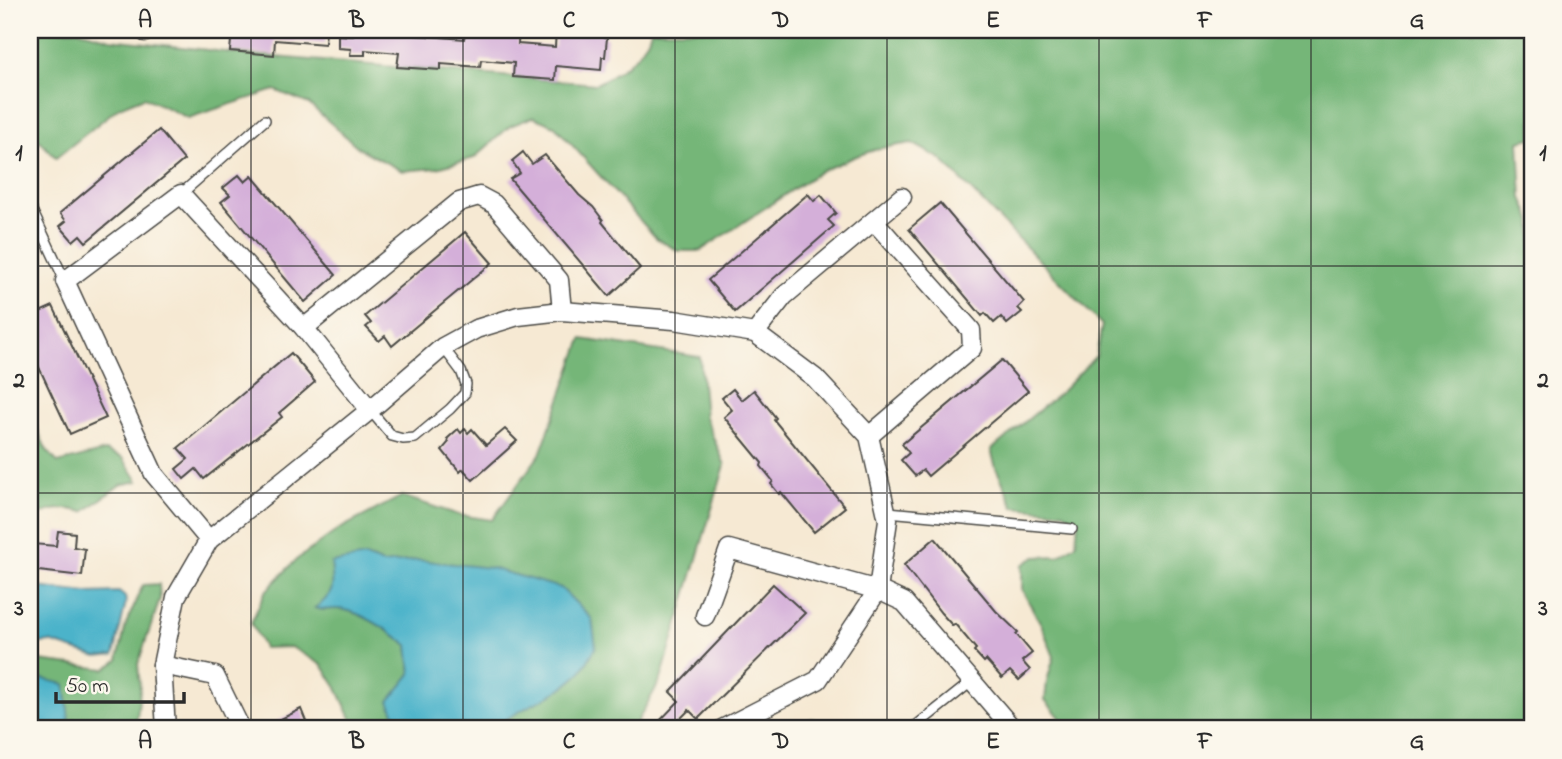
<svg xmlns="http://www.w3.org/2000/svg" width="1562" height="759" font-family="'Indie Flower',sans-serif">
<style>
.forest{fill:#75b678;stroke:#507052;stroke-width:2}
.water{fill:#4bb3ca;stroke:#3b6f7a;stroke-width:2}
.building{fill:#d4afd9}
.lines{fill:none;stroke-linecap:round;stroke-linejoin:round}
.service-casing{stroke:#494844;stroke-width:12}
.minor-casing{stroke:#494844;stroke-width:21}
.service{stroke:#fff;stroke-width:9}
.minor{stroke:#fff;stroke-width:18}
.grid{fill:none;stroke:#2b2b2b;stroke-width:2;stroke-opacity:0.55}
.neatline{fill:none;stroke:#2b2b2b;stroke-width:2.5}
.grid-label{font-size:23px;text-anchor:middle;font-weight:bold;fill:#2b2b2b}
</style>
<rect width="100%" height="100%" fill="#fbf7ec"/>
<filter id="ink" filterUnits="userSpaceOnUse"><feTurbulence type="fractalNoise" baseFrequency=".0143" numOctaves="2"/><feDisplacementMap in="SourceGraphic" scale="14" xChannelSelector="R" yChannelSelector="G"/><feConvolveMatrix kernelMatrix="1 2 1 2 8 2 1 2 1" color-interpolation-filters="sRGB"/></filter>
<filter id="wash" filterUnits="userSpaceOnUse"><feTurbulence type="fractalNoise" baseFrequency=".00686" numOctaves="4" result="noise"/><feDisplacementMap in="SourceGraphic" scale="28" xChannelSelector="R" yChannelSelector="G"/><feGaussianBlur stdDeviation="1.57" result="paint"/><feColorMatrix in="noise" values="0 0 0 0 0 0 0 0 0 0 0 0 0 0 0 0 0 1.4 0 .05"/><feComposite in="paint" operator="in"/></filter>
<g filter="url(#wash)">
<rect width="100%" height="100%" fill="#f6e9d3"/>
<g class="forest">
<path d="M30 30H78L111 39 252 55 596 84C618 73 645 55 651 30H1532V138L1519 141 1522 198 1532 220V729H1070L1045 700 1047 681 1054 657 1041 624 1022 590V565L1035 557 1058 556 1076 544 1078 522 1064 512 1014 507 996 468 991 450 1061 392 1096 356 1102 325 941 159 912 143 881 148 859 155 821 171 700 251H678L656 238 555 126 533 117 510 126 474 158 437 168 402 171 360 149 309 104 275 90 188 118 144 97 119 107 56 158 40 141 30 147Z"/>
<path d="M582 339 700 357 705 418 725 465 661 679 633 729H493C518 707 550 694 578 675L418 560 383 564 365 557 334 584 329 598 315 608C325 612 329 608 338 609 359 610 392 633 408 645L411 674 390 701 401 729H356L337 688 322 665 291 647 264 648 251 623 265 592 296 560 339 529 402 496 459 515 492 520 540 454Z"/>
<path d="M30 413 46 449 58 463 105 451 123 458 138 481 120 485 84 512C64 507 45 507 30 523Z"/>
<path d="M159 584 160 599 138 664 140 689 137 718 133 729H30V660L105 669 118 660 126 624 143 585Z"/>
<path d="M811 719 838 727 841 729H791Z"/>
</g>
<g class="water">
<path d="M365 557 383 564 418 560 491 568 561 588 592 619 596 647C590 656 585 668 578 675 554 699 518 707 493 729H401L389 701 411 674 408 645C392 633 358 609 337 609 328 609 324 611 315 608 335 594 334 587 331 563Z"/>
<path d="M30 586 86 593 119 592 125 597 126 602 114 655 97 657 50 642 30 644Z"/>
<path d="M30 676 65 684 70 729H30Z"/>
</g>
<g id="blocks">
<g class="building">
<path d="M232 30H326L325 44 275 40 274 55 230 51Z"/>
<path d="M354 30H402V34L464 39 465 33H468V30H519L518 44 555 47 556 30H604V38H607L605 57H602L601 70 556 66 555 80 513 77 514 63 481 60 480 67 441 64V70L397 67 399 53 365 50V55H350L351 49 338 48V35L353 36Z"/>
<path d="M159 130 184 160 86 242 80 235 73 241 60 226 66 221 60 213Z"/>
<path d="M523 152 532 164 545 155 579 195 593 207 603 220 602 222 640 268 609 296 510 179 520 173 512 161Z"/>
<path d="M239 175 245 182 252 176 336 275 305 302 221 202 230 195 223 188Z"/>
<path d="M808 194 814 201 821 195 836 213 828 220 834 226 735 312 708 280Z"/>
<path d="M940 203 1024 302 1018 308 1022 312 1007 324 1001 317 994 323 985 313 982 316 909 229Z"/>
<path d="M465 232 492 263 392 346 385 336 379 341 366 327 371 323 365 316Z"/>
<path d="M30 289 40 312 53 306 106 418 70 434 30 348Z"/>
<path d="M291 353 315 382 279 413 282 417 204 479 196 469 184 479 176 469 188 459 178 448Z"/>
<path d="M1002 360 1028 391 928 476 923 470 915 476 901 460 909 453 902 444Z"/>
<path d="M733 389 742 400 754 390 776 418 774 420 845 507 814 532 781 492 779 494 771 484 773 481 761 466 762 463 724 417 732 410 722 398Z"/>
<path d="M458 429 461 433 465 429 468 433 472 429 486 445 505 429 517 441 473 480 463 469 460 472 442 450 449 442 447 439Z"/>
<path d="M58 531 75 533 74 547 85 549 82 576 30 570 33 544 56 546Z"/>
<path d="M935 538 996 611 1018 632 1016 634 1032 653 1022 661 1030 670 1019 680 1010 671 1002 678 986 660 984 662 974 651 976 649 955 624 952 625 941 613 904 565Z"/>
<path d="M773 584 805 613 698 719 689 710 670 729H652L679 701 670 692Z"/>
<path d="M301 709 309 729H261Z"/>
</g>
</g>
</g>
<g filter="url(#ink)">
<use href="#blocks" fill-opacity="0" stroke="#494844" stroke-width="2"/>
<g class="lines">
<defs>
<g id="service">
<path d="M181 194 265 120"/>
<path d="M30 206 65 281"/>
<path d="M370 410 392 436 403 439 415 438 450 409 465 393 466 384 461 371 443 347"/>
<path d="M888 512 1072 529"/>
<path d="M912 729 971 682"/>
</g>
<g id="minor">
<path d="M145 32V30"/>
<path d="M304 328 459 202 479 196 494 204 559 280 562 311"/>
<path d="M755 333 784 296 902 197"/>
<path d="M869 436 972 348 971 330 874 221"/>
<path d="M209 540 154 474 65 281 181 194 304 328 370 410"/>
<path d="M705 616 729 549 878 590 904 602 1013 729"/>
<path d="M162 665 215 676 241 729"/>
<path d="M166 729 162 665 176 597 209 540 370 410 443 347 476 329 518 316 562 311 674 320 755 333 815 378 869 436 888 520 878 590 818 680 722 729"/>
</g>
</defs>
<use href="#service" class="service-casing"/>
<use href="#minor" class="minor-casing"/>
<use href="#service" class="service"/>
<use href="#minor" class="minor"/>
</g>
</g>
<path class="grid" d="M251 30V729M463 30V729M675 30V729M887 30V729M1099 30V729M1311 30V729M30 266H1532M30 493H1532"/>
<rect width="1562" height="759" fill="none" stroke="#fbf7ec" stroke-width="77"/>
<path d="M56 692v10h128v-10" fill="none" stroke="#2b2b2b" stroke-width="3.5"/>
<text x="66" y="692" font-size="21" fill="#2b2b2b" stroke="#fbf7ec" stroke-width="5" paint-order="stroke">50 m</text>
<rect x="38" y="38" width="1486" height="682" class="neatline"/>
<g class="grid-label">
<text x="145" y="27">A</text>
<text x="357" y="27">B</text>
<text x="569" y="27">C</text>
<text x="781" y="27">D</text>
<text x="993" y="27">E</text>
<text x="1205" y="27">F</text>
<text x="1417" y="27">G</text>
<text x="19" y="160">1</text>
<text x="1543" y="160">1</text>
<text x="19" y="387">2</text>
<text x="1543" y="387">2</text>
<text x="19" y="615">3</text>
<text x="1543" y="615">3</text>
<text x="145" y="748">A</text>
<text x="357" y="748">B</text>
<text x="569" y="748">C</text>
<text x="781" y="748">D</text>
<text x="993" y="748">E</text>
<text x="1205" y="748">F</text>
<text x="1417" y="748">G</text>
</g>
</svg>
